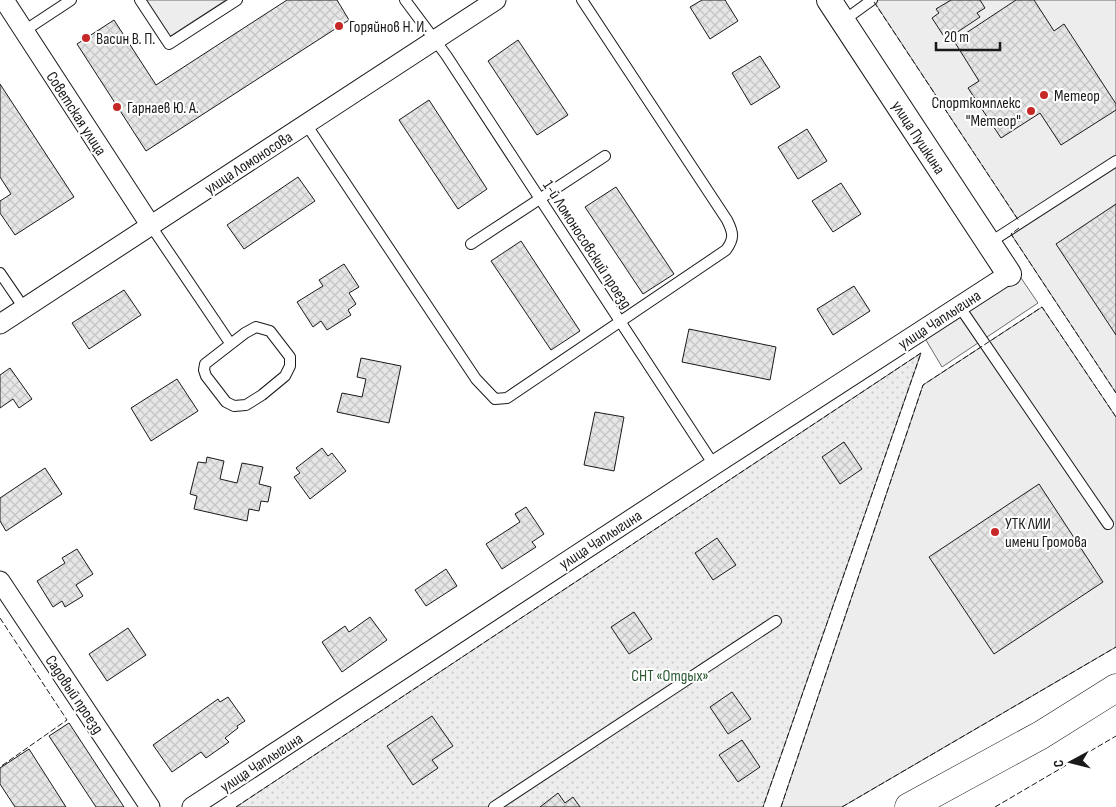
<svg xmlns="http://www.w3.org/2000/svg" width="1116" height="807" font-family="'Sofia Sans Condensed',sans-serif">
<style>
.built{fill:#ededed;stroke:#6a6a6a}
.park{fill:url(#park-dots);stroke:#6a6a6a}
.building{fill:url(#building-cross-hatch);stroke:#1a1a1a}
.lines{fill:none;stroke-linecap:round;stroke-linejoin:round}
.service-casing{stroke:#1a1a1a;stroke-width:12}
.minor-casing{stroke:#1a1a1a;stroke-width:21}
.tertiary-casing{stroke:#1a1a1a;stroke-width:26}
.primary-casing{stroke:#1a1a1a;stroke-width:29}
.service{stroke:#fff;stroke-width:10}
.minor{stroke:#fff;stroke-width:19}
.tertiary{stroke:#fff;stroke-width:24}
.primary{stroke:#fff;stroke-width:28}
.fence{stroke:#1a1a1a;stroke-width:1;stroke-dasharray:6 2.5;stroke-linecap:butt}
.poi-dot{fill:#c62828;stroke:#fff;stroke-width:2}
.labels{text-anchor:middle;stroke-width:4;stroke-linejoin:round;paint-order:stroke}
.poi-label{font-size:16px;fill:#1a1a1a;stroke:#fff;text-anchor:start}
.street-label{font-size:16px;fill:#1a1a1a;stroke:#fff}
.park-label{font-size:16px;fill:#2b5a34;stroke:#fff}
</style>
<defs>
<pattern id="park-dots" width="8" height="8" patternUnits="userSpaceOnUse" patternTransform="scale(1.25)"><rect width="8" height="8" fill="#ededed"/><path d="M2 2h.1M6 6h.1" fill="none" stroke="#cbcbcb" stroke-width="1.8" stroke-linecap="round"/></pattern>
<pattern id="building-cross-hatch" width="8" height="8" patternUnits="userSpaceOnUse" patternTransform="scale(1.25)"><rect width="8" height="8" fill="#e6e6e6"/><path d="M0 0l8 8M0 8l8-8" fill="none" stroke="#c5c5c5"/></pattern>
</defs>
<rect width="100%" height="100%" fill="#fff"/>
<g class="built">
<path d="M145 0H226L169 37Z"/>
<path d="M873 0H1116V393L1011 234 1022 226Z"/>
<path d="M1017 272 1038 303 942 367 923 335Z"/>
<path d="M1042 307 1116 417V647L842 807H781L923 385Z"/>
</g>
<path class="park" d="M921 353 763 807H236Z"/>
<g class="building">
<path d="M287 0H337L349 20 146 151 77 44 114 20 156 85Z"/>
<path d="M702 0H725L738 21 710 39 690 7Z"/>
<path d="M951 0H980L985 8 977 13 980 17 953 35 950 30 943 35 932 18 939 13 936 9Z"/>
<path d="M1016 0H1034L1054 31 1064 24 1116 104V110L1061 145 1040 113 1001 138 968 88 979 81 954 41Z"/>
<path d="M518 40 568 115 537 135 488 61Z"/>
<path d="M760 56 780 87 751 105 732 73Z"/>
<path d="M0 84 74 197 15 235 0 213V201L11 194 0 177Z"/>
<path d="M429 100 487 189 458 209 399 120Z"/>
<path d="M807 129 827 161 798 179 778 147Z"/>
<path d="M298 177 315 201 244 249 227 225Z"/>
<path d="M841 183 861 214 833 232 812 201Z"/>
<path d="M616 187 674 274 643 294 585 207Z"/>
<path d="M1116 204V335L1056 244Z"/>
<path d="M521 241 580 331 551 350 491 261Z"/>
<path d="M344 264 359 287 349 293 356 304 348 310 351 315 327 330 321 321 313 327 297 302 323 286 319 280Z"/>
<path d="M854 286 870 311 833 335 817 309Z"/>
<path d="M124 290 141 315 89 349 72 323Z"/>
<path d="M689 329 776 347 770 380 682 362Z"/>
<path d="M361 358 401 366 389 423 337 412 342 393 362 397 366 379 357 377Z"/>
<path d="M10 368 32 399 19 408 13 399 0 408V375Z"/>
<path d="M177 379 198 411 151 441 131 408Z"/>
<path d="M595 412 624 417 614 471 584 465Z"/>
<path d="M844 442 862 469 840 484 822 457Z"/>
<path d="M322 448 328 456 332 453 346 471 310 499 294 477 300 473 296 468Z"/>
<path d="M207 457 224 461 220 479 237 483 242 463 263 467 259 484 271 487 268 502 261 501 259 511 249 509 247 521 194 509 197 496 190 494 198 462 206 463Z"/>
<path d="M45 468 62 494 6 531 0 521V498Z"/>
<path d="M1039 484 1103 582 994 654 929 557Z"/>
<path d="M526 507 544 534 532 542 536 547 502 569 486 544 520 522 515 514Z"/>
<path d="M717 538 736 565 713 580 695 553Z"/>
<path d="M77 549 93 574 76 585 83 596 65 607 62 601 53 607 37 581 65 563 62 558Z"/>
<path d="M446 569 457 586 426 606 415 590Z"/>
<path d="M634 612 652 639 629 654 611 627Z"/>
<path d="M370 617 387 640 342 672 322 642 345 626 349 632Z"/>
<path d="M128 628 146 655 107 681 89 654Z"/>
<path d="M732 692 751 719 728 734 710 707Z"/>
<path d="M228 697 245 721 237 726 238 728 225 738 229 742 206 758 201 752 172 772 153 745 218 699 220 702Z"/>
<path d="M432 716 453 746 432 760 438 768 413 785 387 746Z"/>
<path d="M69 723 124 807H96L49 736Z"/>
<path d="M742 740 760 767 738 782 719 755Z"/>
<path d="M29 749 66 807H15L0 784V768Z"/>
<path d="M558 793 565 803 573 797 580 807H540Z"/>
</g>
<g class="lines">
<defs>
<g id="service">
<path d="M140 0 169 44 237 0"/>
<path d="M405 0 446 55 714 465"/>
<path d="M843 21 872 0"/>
<path d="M24 31 71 0"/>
<path d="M306 124 476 379 495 399 507 398 726 250C735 238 733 232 727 220L582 0"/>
<path d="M151 226 230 343"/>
<path d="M989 243 1116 161"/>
<path d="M471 244 605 156"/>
<path d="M0 273 24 308"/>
<path d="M959 306 1108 524"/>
<path d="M256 327 270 331 290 357V366L285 376 262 395 246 405 234 406 226 402 206 376 204 370 205 364 245 333Z"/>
<path d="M494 807 776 621"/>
</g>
<g id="minor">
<path d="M4 0 151 226"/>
<path d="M0 324 496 0"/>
<path d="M0 581 150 807"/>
<path d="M192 807 714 465 1009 274"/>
</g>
<path id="tertiary" d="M829 0 1009 274"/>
<path id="primary" d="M909 807 1041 735 1116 688"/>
</defs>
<use href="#service" class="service-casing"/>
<use href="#minor" class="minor-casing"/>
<use href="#tertiary" class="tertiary-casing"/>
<use href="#primary" class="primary-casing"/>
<use href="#service" class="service"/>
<use href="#minor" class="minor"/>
<use href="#tertiary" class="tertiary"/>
<use href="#primary" class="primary"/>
<g class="fence">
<path d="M874 2 1019 221"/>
<path d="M1019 228 1011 234 1116 393"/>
<path d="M0 618 67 720 0 767"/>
<path d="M236 807 921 353 763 807"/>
<path d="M781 807 923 385 1042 307 1116 417"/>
<path d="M842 807 1116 647"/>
<path d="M995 807 1116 736"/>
</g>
</g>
<g class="poi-dot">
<circle cx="339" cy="26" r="5"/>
<circle cx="86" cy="38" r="5"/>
<circle cx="1044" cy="95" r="5"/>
<circle cx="117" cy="107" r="5"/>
<circle cx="1031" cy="111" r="5"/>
<circle cx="995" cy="532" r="5"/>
</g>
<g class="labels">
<g class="poi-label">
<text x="349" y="32">Горяйнов Н. И.</text>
<text x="96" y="44">Васин В. П.</text>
<text x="1054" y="101">Метеор</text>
<text x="1021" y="108" text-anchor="end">Спорткомплекс<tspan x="1021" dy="18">"Метеор"</tspan></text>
<text x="127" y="113">Гарнаев Ю. А.</text>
<text x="1005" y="529">УТК ЛИИ<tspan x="1005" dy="18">имени Громова</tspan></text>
</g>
<g class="street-label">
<text transform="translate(77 113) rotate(57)" y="6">Советская улица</text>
<text transform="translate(919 137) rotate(57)" y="6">улица Пушкина</text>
<text transform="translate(248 162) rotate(-33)" y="6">улица Ломоносова</text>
<text transform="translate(588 244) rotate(57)" y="6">1-й Ломоносовский проезд</text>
<text transform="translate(939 319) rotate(-33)" y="6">улица Чаплыгина</text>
<text transform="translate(600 539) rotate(-33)" y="6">улица Чаплыгина</text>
<text transform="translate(75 694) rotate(56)" y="6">Садовый проезд</text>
<text transform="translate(261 762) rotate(-33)" y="6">улица Чаплыгина</text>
</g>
<g class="park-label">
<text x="670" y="681">СНТ «Отдых»</text>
</g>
</g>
<g transform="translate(1071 762) rotate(263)" stroke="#ffffff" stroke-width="4" paint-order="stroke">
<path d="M0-4L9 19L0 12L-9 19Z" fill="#1a1a1a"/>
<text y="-8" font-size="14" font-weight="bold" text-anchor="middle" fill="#1a1a1a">С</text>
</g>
<path d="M936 42v8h64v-8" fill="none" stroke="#1a1a1a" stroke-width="2.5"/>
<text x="944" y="42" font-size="15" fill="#1a1a1a" stroke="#ffffff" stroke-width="4" paint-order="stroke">20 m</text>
</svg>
